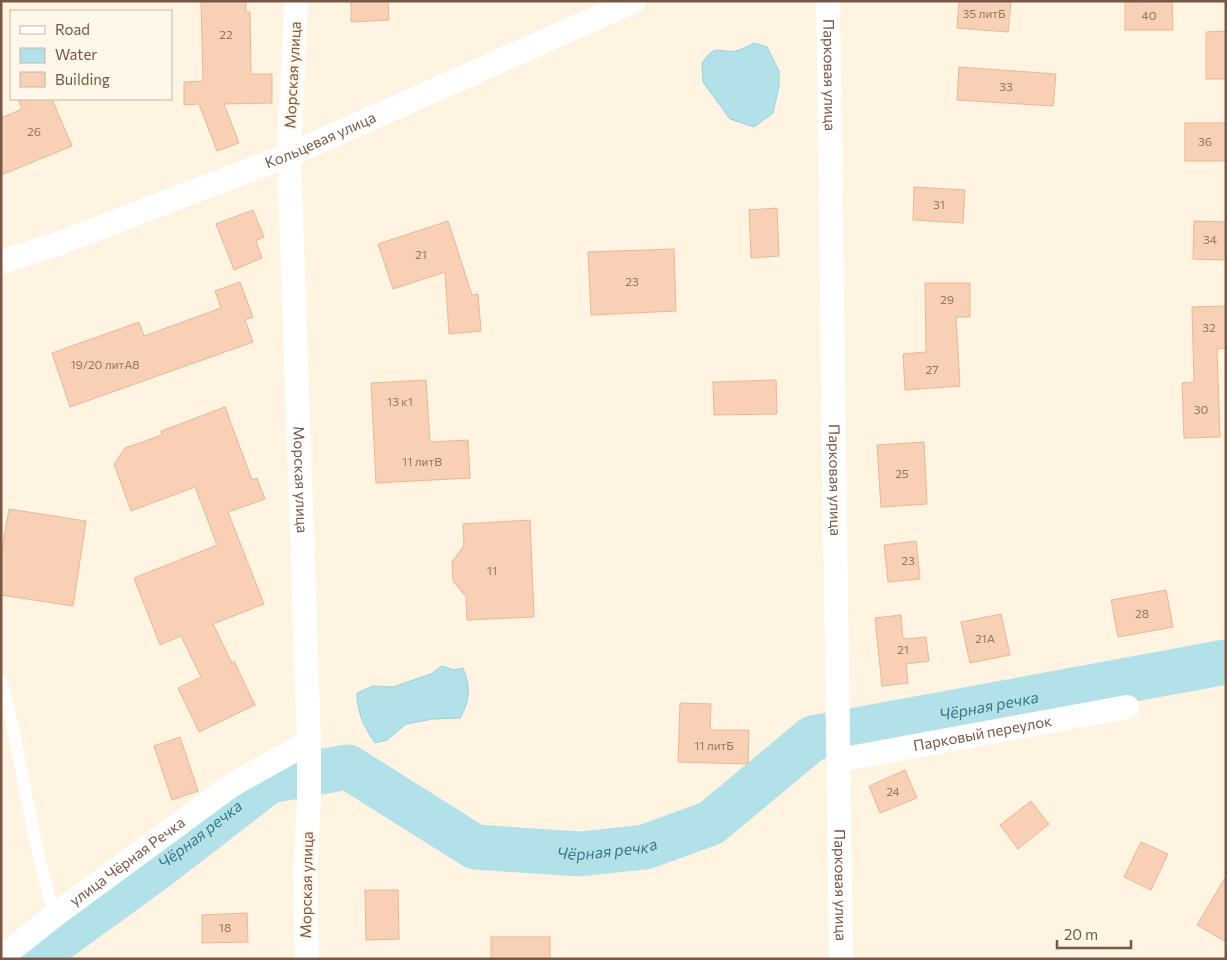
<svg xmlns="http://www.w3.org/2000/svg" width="1227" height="960" font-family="Commissioner,sans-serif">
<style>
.water{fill:#b3e1ea;stroke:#98d1dd}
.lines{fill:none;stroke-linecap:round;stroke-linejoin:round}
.river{stroke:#b3e1ea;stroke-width:45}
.building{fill:#f7d0b5;stroke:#ebb794}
.lane{stroke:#fff;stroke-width:12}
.street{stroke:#fff;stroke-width:24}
.labels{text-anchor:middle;stroke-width:5;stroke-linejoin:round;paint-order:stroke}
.number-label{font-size:12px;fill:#987661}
.street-label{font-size:15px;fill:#785845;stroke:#fff7e9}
.water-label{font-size:16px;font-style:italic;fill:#3a7987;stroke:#fff7e9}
</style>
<rect width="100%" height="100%" fill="#fff3e1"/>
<g class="water">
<path d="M754 43 767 47 779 71V86L773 113 754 127 730 119 703 82 702 63C716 43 716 53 736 51 741 50 748 46 754 43Z"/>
<path d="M442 666 454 670 463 668C471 687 470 701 460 718L433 719 406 724 387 740 375 743C364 727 357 712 357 693L373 686 393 687 431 674Z"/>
</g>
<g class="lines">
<path class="river" id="s1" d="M31 959 159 866 269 781 348 767 475 847 580 854 645 847 711 823 813 738 1226 662"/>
</g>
<g class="building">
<path d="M201 1H246V12H250L251 74H272V103L224 104 239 143 217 151 199 104 184 105V82L203 81Z"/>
<path d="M351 1H388L389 20 351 22Z"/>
<path d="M959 1H1011L1008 32 957 28Z"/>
<path d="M1172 1 1173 30H1125V2Z"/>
<path d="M1226 31V79H1206V32Z"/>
<path d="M959 67 1056 74 1053 106 957 100Z"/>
<path d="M18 99H52L72 146 1 175V118L22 109Z"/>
<rect x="1185" y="123" width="41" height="38"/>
<path d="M914 187 965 190 963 223 913 220Z"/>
<path d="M777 208 779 256 751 258 749 210Z"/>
<path d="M253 210 264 237 256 241 262 258 234 270 216 224Z"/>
<path d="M448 221 472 295 478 294 481 331 449 334 445 272 393 289 378 244Z"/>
<path d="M1194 221 1226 222V260L1193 259Z"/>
<path d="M674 249 676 311 591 315 588 252Z"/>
<path d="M240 282 253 317 245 320 253 342 70 407 52 353 139 322 144 336 221 308 215 291Z"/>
<path d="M925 283H970V317H956L960 386 905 390 903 354 926 352Z"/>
<path d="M1226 306V348L1217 349 1220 437 1184 438 1182 383 1194 382 1192 307Z"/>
<path d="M426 380 430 442 468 440 470 478 376 483 371 383Z"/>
<path d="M776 380 777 414 714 415 713 382Z"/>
<path d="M225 407 252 480 257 478 265 499 228 512 264 604 213 624 232 663 234 661 255 705 199 732 178 688 201 677 181 636 160 645 134 578 217 545 195 487 131 511 114 464 125 448 162 435 161 431Z"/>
<path d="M924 442 927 504 881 507 877 445Z"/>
<path d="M9 509 86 521 73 606 1 595V555Z"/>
<path d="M530 520 534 617 467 620 466 597 453 581 452 562 464 545 463 524Z"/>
<path d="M916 541 920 579 888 582 884 545Z"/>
<path d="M1166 590 1173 627 1118 637 1111 600Z"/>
<path d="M1001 614 1010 655 970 663 961 622Z"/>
<path d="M901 615 903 639 926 637 929 661 906 664 908 683 882 686 875 618Z"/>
<path d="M680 703 711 704 710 730H749L748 764 678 762Z"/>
<path d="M180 737 198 791 172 800 154 746Z"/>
<path d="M905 770 917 798 880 813 869 786Z"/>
<path d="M1031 801 1049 824 1018 849 1000 825Z"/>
<path d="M1141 842 1168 854 1151 890 1124 877Z"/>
<path d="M1226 876V942L1197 925Z"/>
<path d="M365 890H398L399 939 366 940Z"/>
<path d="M247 913 248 942 202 943V915Z"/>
<rect x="491" y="937" width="59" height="22"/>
</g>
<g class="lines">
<path class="lane" d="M1 682C11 710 15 739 21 769 31 817 39 868 55 915"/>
<g class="street">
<path id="s2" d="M296 1 289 155 309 742V799L305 875 307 959"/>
<path id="s3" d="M828 1 841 959"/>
<path id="s4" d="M1 262 57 244 289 155 634 1"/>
<path id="s5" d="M839 760 1127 707"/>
<path id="s6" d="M1 958 55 915 232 785 309 742"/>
</g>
</g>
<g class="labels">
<g class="number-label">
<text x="984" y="18">35 литБ</text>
<text x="1149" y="20">40</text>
<text x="226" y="39">22</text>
<text x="1006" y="91">33</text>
<text x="34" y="136">26</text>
<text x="1205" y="146">36</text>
<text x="939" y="209">31</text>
<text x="1210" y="244">34</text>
<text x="421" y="259">21</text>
<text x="632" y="286">23</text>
<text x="947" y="304">29</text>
<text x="1209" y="332">32</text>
<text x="105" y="369">19/20 литА8</text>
<text x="932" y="374">27</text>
<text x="400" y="406">13 к1</text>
<text x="1201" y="414">30</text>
<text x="422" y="466">11 литВ</text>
<text x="902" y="478">25</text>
<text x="908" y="565">23</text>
<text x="492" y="575">11</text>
<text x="1142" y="618">28</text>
<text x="985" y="643">21А</text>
<text x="903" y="654">21</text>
<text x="714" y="750">11 литБ</text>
<text x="893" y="796">24</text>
<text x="225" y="932">18</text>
</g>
<g class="street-label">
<text transform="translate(293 75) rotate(-87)" y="5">Морская улица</text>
<text dy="5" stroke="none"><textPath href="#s3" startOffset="74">Парковая улица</textPath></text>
<text dy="5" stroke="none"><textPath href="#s4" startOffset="342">Кольцевая улица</textPath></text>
<text dy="5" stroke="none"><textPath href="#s2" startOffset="479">Морская улица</textPath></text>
<text dy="5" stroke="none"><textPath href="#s3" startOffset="479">Парковая улица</textPath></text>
<text dy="5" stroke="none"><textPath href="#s5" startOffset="146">Парковый переулок</textPath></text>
<text dy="5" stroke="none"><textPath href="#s6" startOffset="159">улица Чёрная Речка</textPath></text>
<text transform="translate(307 885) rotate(-89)" y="5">Морская улица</text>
<text dy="5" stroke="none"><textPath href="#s3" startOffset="884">Парковая улица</textPath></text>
</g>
<g class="water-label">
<text dy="6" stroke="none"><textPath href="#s1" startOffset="1080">Чёрная речка</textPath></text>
<text dy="6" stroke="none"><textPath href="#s1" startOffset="210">Чёрная речка</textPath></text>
<text dy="6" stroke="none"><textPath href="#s1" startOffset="660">Чёрная речка</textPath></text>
</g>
</g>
<rect width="1227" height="960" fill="none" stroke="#785845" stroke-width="5"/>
<rect x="10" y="10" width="162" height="90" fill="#fff7e9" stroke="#c9b7a7"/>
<rect x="20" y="26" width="25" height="8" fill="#ffffff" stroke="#c9b7a7"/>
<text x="55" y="35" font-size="15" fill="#785845">Road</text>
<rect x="20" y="48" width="25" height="15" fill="#b3e1ea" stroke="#c9b7a7"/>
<text x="55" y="60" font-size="15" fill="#785845">Water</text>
<rect x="20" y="72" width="25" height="15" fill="#f7d0b5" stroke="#c9b7a7"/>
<text x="55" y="85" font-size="15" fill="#785845">Building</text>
<path d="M1057 940v8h74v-8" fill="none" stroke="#785845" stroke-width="2.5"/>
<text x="1064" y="940" font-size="15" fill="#785845" stroke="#fff7e9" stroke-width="4" paint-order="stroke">20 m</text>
</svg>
